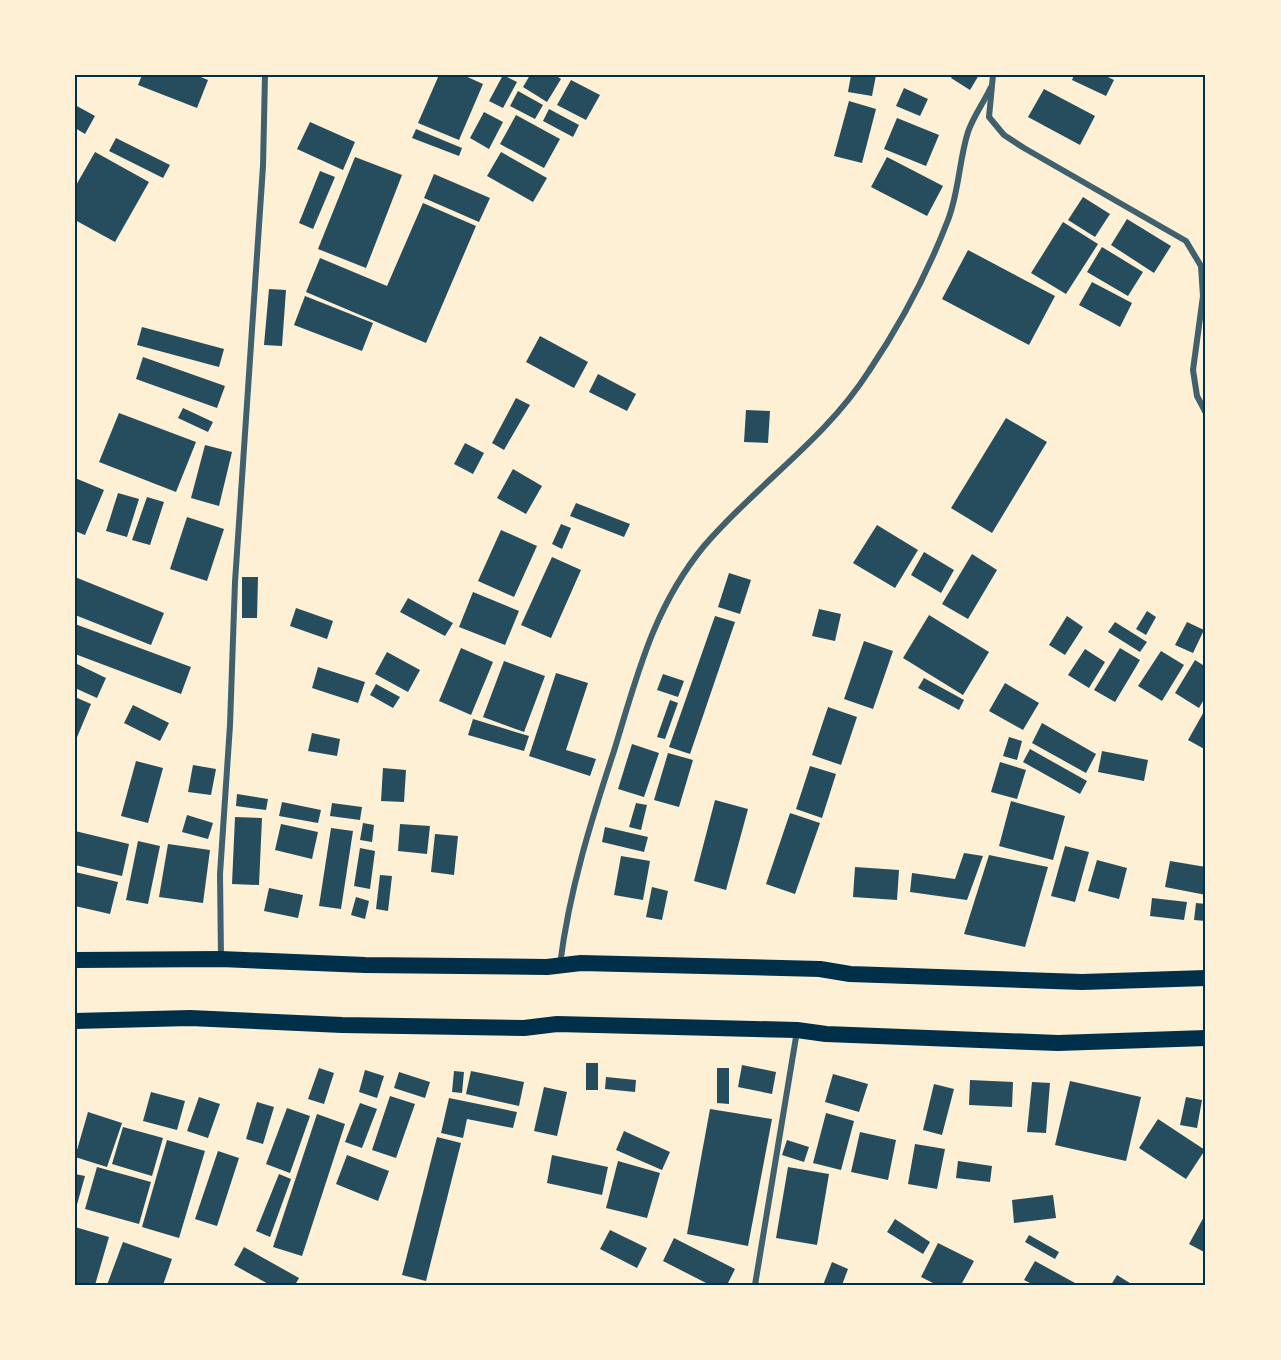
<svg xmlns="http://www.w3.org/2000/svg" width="1281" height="1360" font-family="'Archivo Narrow',sans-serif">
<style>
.building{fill:#264d5e}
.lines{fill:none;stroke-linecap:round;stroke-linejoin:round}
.minor{stroke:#3f606c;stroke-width:6}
.trunk{stroke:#003049;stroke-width:16}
.neatline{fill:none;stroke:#003049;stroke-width:2}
</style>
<rect width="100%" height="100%" fill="#fdf0d5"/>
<g class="building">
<path d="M142 75H196L208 80 197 108 138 85Z"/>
<path d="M439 75H463L483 84 459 140 418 123Z"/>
<path d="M503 75 517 82 503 108 489 101Z"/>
<path d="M530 75H555L561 79 547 102 523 87Z"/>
<path d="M851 75H876L872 96 848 92Z"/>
<path d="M953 75H979L970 90 951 78Z"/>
<path d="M1074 75H1104L1114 80 1106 96 1072 80Z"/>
<path d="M571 80 600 95 586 120 557 105Z"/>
<path d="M904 88 928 99 920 116 896 106Z"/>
<path d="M1044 89 1095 116 1080 145 1028 117Z"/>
<path d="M518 91 543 105 535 119 510 106Z"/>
<path d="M849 101 876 109 862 163 834 156Z"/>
<path d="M75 105 95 116 85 134 75 128Z"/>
<path d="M549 109 579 125 573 137 543 121Z"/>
<path d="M484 112 503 122 489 149 470 138Z"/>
<path d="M516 115 560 139 544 168 500 144Z"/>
<path d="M897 118 939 135 926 166 884 149Z"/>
<path d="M310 122 355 142 343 170 297 149Z"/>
<path d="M416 129 462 148 459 156 412 138Z"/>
<path d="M116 138 170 165 163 178 109 151Z"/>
<path d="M95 152 149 182 115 242 75 220V187Z"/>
<path d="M501 152 547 178 533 202 487 176Z"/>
<path d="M355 157 402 175 366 268 318 249Z"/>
<path d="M887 157 943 186 927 216 871 187Z"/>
<path d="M320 171 335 177 313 229 299 223Z"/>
<path d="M434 174 490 198 479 222 424 198Z"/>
<path d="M1083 197 1110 214 1095 237 1068 220Z"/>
<path d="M423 203 476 226 426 343 306 292 320 258 387 286Z"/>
<path d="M1127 219 1171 246 1154 273 1111 245Z"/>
<path d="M1063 222 1098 244 1066 294 1031 273Z"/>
<path d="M1102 247 1143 272 1128 296 1087 272Z"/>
<path d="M968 250 1055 296 1029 345 942 299Z"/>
<path d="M1092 282 1132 303 1120 327 1079 305Z"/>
<path d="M269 289 286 290 282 346 264 345Z"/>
<path d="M305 296 373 323 362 351 294 325Z"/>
<path d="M142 327 224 349 219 367 137 345Z"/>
<path d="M540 336 588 362 574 388 526 362Z"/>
<path d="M143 357 225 386 217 408 136 379Z"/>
<path d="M598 374 636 394 627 411 589 392Z"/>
<path d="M516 398 530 405 504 450 492 443Z"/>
<path d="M183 408 213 422 208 432 178 418Z"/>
<path d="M746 410 770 411 768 443 744 442Z"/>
<path d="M119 413 196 442 176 492 99 462Z"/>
<path d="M1006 418 1047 442 992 533 951 508Z"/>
<path d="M465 443 484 453 473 474 454 464Z"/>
<path d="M205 445 232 452 219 506 191 498Z"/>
<path d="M513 469 542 486 526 514 497 498Z"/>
<path d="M75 478 104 490 85 535 75 531Z"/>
<path d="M118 493 139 499 127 537 106 531Z"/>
<path d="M147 497 164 502 150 545 132 540Z"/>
<path d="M576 503 630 524 624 537 570 516Z"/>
<path d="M187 517 224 529 207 581 170 569Z"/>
<path d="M561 524 571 528 562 549 552 544Z"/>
<path d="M877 525 918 550 895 588 853 563Z"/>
<path d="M501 530 537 546 514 597 478 581Z"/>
<path d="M924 552 954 570 941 593 911 575Z"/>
<path d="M972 554 997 570 968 619 942 604Z"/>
<path d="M552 557 581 570 551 638 521 625Z"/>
<path d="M729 573 751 580 740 614 718 607Z"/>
<path d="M75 577 164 613 151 645 75 615Z"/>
<path d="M242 577H258L257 618H242Z"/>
<path d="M473 592 519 611 505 645 459 627Z"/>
<path d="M408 598 453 623 445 636 400 612Z"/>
<path d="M296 608 333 621 327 639 290 626Z"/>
<path d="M819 609 841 614 835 641 812 636Z"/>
<path d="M1147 611 1156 617 1146 635 1136 629Z"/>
<path d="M929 615 989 652 963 695 903 658Z"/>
<path d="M715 616 735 622 690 754 669 747Z"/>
<path d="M1067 616 1083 627 1065 655 1049 645Z"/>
<path d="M1115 622 1147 642 1140 652 1108 632Z"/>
<path d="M1187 622 1204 630 1193 653 1175 645Z"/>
<path d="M75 624 191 667 181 694 75 654Z"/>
<path d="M864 641 893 651 873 709 844 699Z"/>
<path d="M461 648 493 662 471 715 439 701Z"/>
<path d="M1120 648 1140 660 1115 702 1094 690Z"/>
<path d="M1085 649 1105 662 1089 688 1068 675Z"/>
<path d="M1161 651 1184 665 1162 701 1138 686Z"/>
<path d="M387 652 420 670 408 692 375 674Z"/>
<path d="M1195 660 1206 667V696L1199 708 1175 693Z"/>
<path d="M504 661 545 676 524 732 483 717Z"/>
<path d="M75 663 106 678 97 698 75 688Z"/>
<path d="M318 667 365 682 358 703 312 688Z"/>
<path d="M556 673 588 683 566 750 596 759 590 776 529 756Z"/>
<path d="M663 674 684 681 678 697 657 690Z"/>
<path d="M924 678 964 700 959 710 918 688Z"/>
<path d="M1005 683 1039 703 1023 730 989 711Z"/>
<path d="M376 684 400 697 393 708 370 695Z"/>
<path d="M75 697 91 704 75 742Z"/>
<path d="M670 700 678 703 665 739 657 737Z"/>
<path d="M133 705 169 723 160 741 124 723Z"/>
<path d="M828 707 857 717 841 765 812 755Z"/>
<path d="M1206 708V750L1188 740Z"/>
<path d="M473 719 529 736 524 751 468 735Z"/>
<path d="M1042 723 1096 754 1086 773 1032 743Z"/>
<path d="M312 733 340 739 337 756 308 751Z"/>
<path d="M1009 737 1022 741 1017 760 1003 756Z"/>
<path d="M632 744 659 753 644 797 618 789Z"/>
<path d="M1030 749 1087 781 1080 794 1023 762Z"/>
<path d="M1102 751 1148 760 1144 781 1098 772Z"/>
<path d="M668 753 693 760 679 807 654 800Z"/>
<path d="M136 761 163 768 148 823 121 816Z"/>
<path d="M1000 762 1026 770 1017 799 991 792Z"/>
<path d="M193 765 216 769 211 795 188 792Z"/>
<path d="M810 766 836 774 822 818 796 809Z"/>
<path d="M383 768 406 770 404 802 381 801Z"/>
<path d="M237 794 268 799 266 810 236 806Z"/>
<path d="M715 800 748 809 726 890 694 881Z"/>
<path d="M1011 801 1065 816 1053 860 999 846Z"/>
<path d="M282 802 321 810 318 823 279 816Z"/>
<path d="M332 803 362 807 360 820 330 816Z"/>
<path d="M636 803 647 805 641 830 629 827Z"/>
<path d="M790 813 820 823 795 894 766 884Z"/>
<path d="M187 815 213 823 208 839 182 832Z"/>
<path d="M235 817 262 818 259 885 232 884Z"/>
<path d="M363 823 374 825 372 842 360 840Z"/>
<path d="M281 824 318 832 312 859 275 850Z"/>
<path d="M400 824 430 826 427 854 398 851Z"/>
<path d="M605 827 648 837 644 852 602 842Z"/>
<path d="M331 828 353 831 341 909 319 906Z"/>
<path d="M75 831 129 844 122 876 75 865Z"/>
<path d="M435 834 458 836 454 875 431 872Z"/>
<path d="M138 841 160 846 148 904 126 900Z"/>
<path d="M168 844 210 850 203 903 159 897Z"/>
<path d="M1065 846 1089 852 1075 902 1051 896Z"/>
<path d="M360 848 375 851 370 889 354 886Z"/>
<path d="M964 853 983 856 967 900 910 892 912 873 955 879Z"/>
<path d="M989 855 1048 867 1025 947 964 934Z"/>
<path d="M621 856 650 861 643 900 614 895Z"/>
<path d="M1097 860 1127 868 1119 899 1088 891Z"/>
<path d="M1170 861 1206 867V895L1165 887Z"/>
<path d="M855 867 899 870 897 900 853 897Z"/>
<path d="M75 872 118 882 110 914 75 906Z"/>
<path d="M380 875 392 876 388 911 376 909Z"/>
<path d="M652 887 668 891 662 920 646 917Z"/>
<path d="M269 888 303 895 298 918 264 911Z"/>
<path d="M356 897 369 901 365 919 351 915Z"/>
<path d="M1152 898 1187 902 1184 920 1150 916Z"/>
<path d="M1196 903 1206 904V921L1194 920Z"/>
<rect x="586" y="1063" width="12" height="27"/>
<path d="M742 1065 776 1072 772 1094 738 1087Z"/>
<path d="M319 1068 334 1073 324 1104 308 1099Z"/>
<path d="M717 1068H729V1104L717 1103Z"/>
<path d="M365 1070 384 1076 377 1098 359 1092Z"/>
<path d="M454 1071 464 1072 462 1093 452 1092Z"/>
<path d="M471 1071 524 1082 519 1106 466 1094Z"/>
<path d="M399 1072 430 1082 425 1098 394 1088Z"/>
<path d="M833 1074 868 1084 859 1112 825 1102Z"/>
<path d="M606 1077 636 1080 635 1092 605 1089Z"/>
<path d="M970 1080 1013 1082 1012 1107 969 1105Z"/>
<path d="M1070 1081 1141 1097 1126 1161 1055 1145Z"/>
<path d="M1032 1082 1050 1083 1046 1133 1027 1132Z"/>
<path d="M934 1084 954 1089 942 1135 923 1130Z"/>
<path d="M544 1087 567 1092 557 1136 534 1131Z"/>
<path d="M151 1092 185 1101 177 1130 143 1121Z"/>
<path d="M390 1096 415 1104 396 1158 372 1150Z"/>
<path d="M199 1097 220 1104 208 1138 187 1131Z"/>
<path d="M1186 1097 1202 1100 1197 1128 1180 1125Z"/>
<path d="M449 1098 517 1112 513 1128 467 1119 463 1138 441 1133Z"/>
<path d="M257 1102 274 1107 263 1144 246 1139Z"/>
<path d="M360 1103 377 1109 362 1148 345 1142Z"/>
<path d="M287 1108 310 1116 290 1173 266 1164Z"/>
<path d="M710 1109 772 1119 748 1246 687 1234Z"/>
<path d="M88 1112 122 1123 107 1167 75 1157Z"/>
<path d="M826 1113 854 1121 841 1170 813 1163Z"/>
<path d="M317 1114 345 1124 302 1256 273 1247Z"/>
<path d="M1158 1119 1205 1150 1186 1179 1139 1148Z"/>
<path d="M123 1127 163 1138 152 1176 112 1164Z"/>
<path d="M624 1131 670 1152 662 1170 616 1150Z"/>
<path d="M860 1132 896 1140 888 1180 851 1172Z"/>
<path d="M437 1137 461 1143 426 1281 402 1275Z"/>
<path d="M167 1140 205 1151 179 1238 142 1227Z"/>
<path d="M787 1140 809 1147 804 1162 782 1155Z"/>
<path d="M915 1144 945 1149 937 1189 908 1184Z"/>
<path d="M218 1151 239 1158 217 1226 195 1219Z"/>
<path d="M347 1155 389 1171 378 1201 336 1184Z"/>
<path d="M552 1155 608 1167 602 1195 547 1183Z"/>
<path d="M618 1161 660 1173 647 1218 606 1208Z"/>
<path d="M958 1161 992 1166 990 1182 956 1178Z"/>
<path d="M97 1167 151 1182 139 1224 85 1209Z"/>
<path d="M788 1167 829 1174 817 1245 776 1238Z"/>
<path d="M75 1174 85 1176 76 1208H75Z"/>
<path d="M279 1174 291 1179 270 1237 256 1231Z"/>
<path d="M1053 1195 1056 1218 1014 1223 1012 1200Z"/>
<path d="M1206 1213V1253L1189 1244Z"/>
<path d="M895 1219 930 1242 923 1254 887 1232Z"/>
<path d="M75 1227 109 1237 95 1285 75 1283Z"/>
<path d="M610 1230 647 1248 637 1268 600 1249Z"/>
<path d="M1029 1235 1059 1252 1055 1259 1025 1242Z"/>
<path d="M674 1238 735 1269 727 1285H710L663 1261Z"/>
<path d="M123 1242 172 1259 163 1285H107Z"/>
<path d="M938 1243 974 1261 961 1285H937L921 1277Z"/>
<path d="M244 1247 299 1278 295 1285H270L234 1265Z"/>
<path d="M1035 1261 1075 1283 1074 1285H1034L1024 1280Z"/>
<path d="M832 1262 848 1269 842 1285H823Z"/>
<path d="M1117 1275 1133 1285H1111Z"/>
</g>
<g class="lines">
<g class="minor">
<path d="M993 75 989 117 1004 135 1024 148 1186 241 1201 266 1203 296 1193 370 1197 396 1206 413"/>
<path d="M221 958 220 874 230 725 235 582 263 166 265 75"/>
<path d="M560 965C569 891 591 821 614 751 637 676 653 608 704 546 756 485 825 440 869 371 900 325 928 272 948 220 959 192 959 160 968 132 973 117 984 102 991 87"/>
<path d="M755 1285 797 1031"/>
</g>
<g class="trunk">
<path d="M75 960 221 959 365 965 547 967 581 963 820 969 850 974 1082 982 1206 978"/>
<path d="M75 1021 190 1018 342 1025 524 1028 557 1024 797 1030 826 1034 1058 1043 1206 1038"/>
</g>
</g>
<rect width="1281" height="1360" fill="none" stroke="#fdf0d5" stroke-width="153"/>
<rect x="76" y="76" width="1128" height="1208" class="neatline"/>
</svg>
